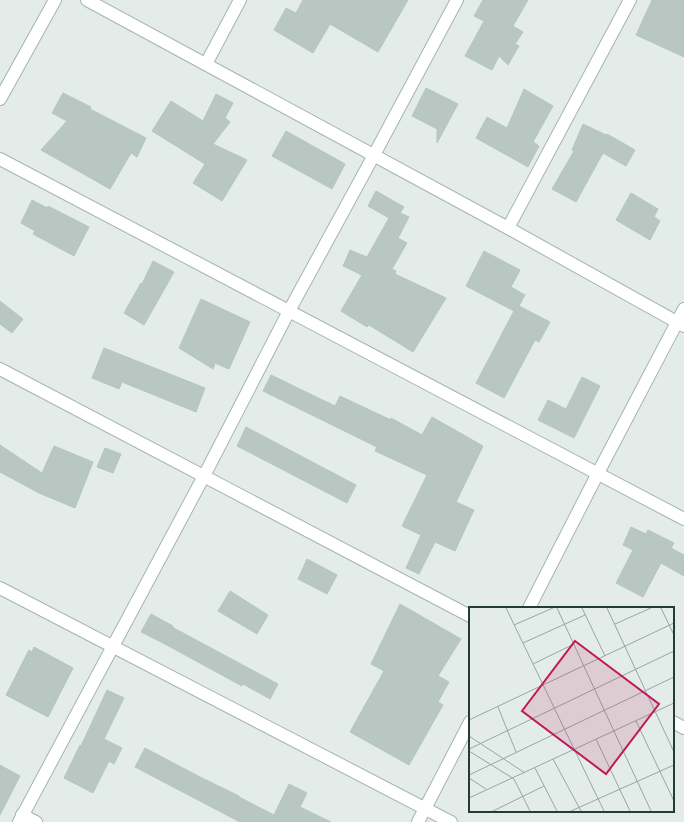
<svg xmlns="http://www.w3.org/2000/svg" width="684" height="822" font-family="'Exo 2',sans-serif">
<style>
.building{fill:#b8c7c1;stroke:#b6c6bf}
.lines{fill:none;stroke-linecap:round;stroke-linejoin:round}
.minor-casing{stroke:#a6b4af;stroke-width:14}
.minor{stroke:#fff;stroke-width:12}
.inset-road{fill:none;stroke:#96a6a0;stroke-width:1}
.view{fill:#c2185b;fill-opacity:0.15;stroke:#c2185b;stroke-width:2}
.inset-edge{fill:none;stroke:#233d35;stroke-width:2}
</style>
<rect width="100%" height="100%" fill="#e3ece8"/>
<g class="building">
<path d="M303 0H408L378 52 330 24 313 53 274 30 286 8 296 13Z"/>
<path d="M483 0H528L513 26 523 32 515 44 519 46 508 65 499 56 492 70 465 56 484 21 474 16Z"/>
<path d="M652 0H684V57L636 35Z"/>
<path d="M426 88 458 104 437 143V129L412 116Z"/>
<path d="M524 89 553 106 533 142 539 146 528 167 476 138 487 117 507 128Z"/>
<path d="M63 93 91 107 90 109 146 138 137 157 131 153 110 189 41 150 67 121 52 113Z"/>
<path d="M216 94 233 103 225 118 230 122 213 144 247 160 222 201 193 183 205 164 152 131 171 101 203 121Z"/>
<path d="M583 124 606 135 607 134 635 150 626 166 603 153 576 202 552 189 574 151 572 150Z"/>
<path d="M286 131 345 164 332 189 272 156Z"/>
<path d="M376 191 404 207 400 213 409 217 398 238 407 243 392 269 396 271 395 274 446 298 413 352 369 325 367 327 341 311 362 275 343 266 350 250 367 257 389 218 368 206Z"/>
<path d="M631 193 658 209 654 217 660 221 650 240 616 220Z"/>
<path d="M32 200 47 208 48 206 89 227 74 256 33 234 35 231 21 223Z"/>
<path d="M484 251 520 270 511 287 525 295 519 306 550 322 539 342 535 340 504 398 476 383 514 311 466 286Z"/>
<path d="M153 261 174 272 144 325 124 313 141 283 142 284Z"/>
<path d="M201 299 250 322 229 369 215 363 213 369 179 348Z"/>
<path d="M0 301 23 319 12 333 0 324Z"/>
<path d="M104 348 205 388 196 412 122 382 119 389 92 378Z"/>
<path d="M271 375 335 406 340 396 391 420V418L422 435 432 417 483 446 456 502 474 510 455 551 435 542 419 574 406 568 421 535 402 526 427 475 375 451 377 447 263 391Z"/>
<path d="M582 377 600 386 574 438 538 420 548 400 566 409Z"/>
<path d="M246 427 356 485 347 503 237 446Z"/>
<path d="M0 445 42 473 54 446 93 462 75 508 39 493 0 472Z"/>
<path d="M105 448 121 454 113 473 97 467Z"/>
<path d="M631 527 646 534 648 530 674 543 671 548 684 555V576L661 563 643 597 616 583 633 550 623 545Z"/>
<path d="M307 559 337 575 327 594 298 579Z"/>
<path d="M230 591 268 615 257 634 218 611Z"/>
<path d="M400 604 461 639 438 676 449 682 438 702 443 705 409 765 350 732 384 671 371 664Z"/>
<path d="M151 614 173 626 172 627 278 684 270 699 243 684 242 686 163 643 141 632Z"/>
<path d="M34 647 73 668 48 717 6 695 29 650 32 652Z"/>
<path d="M107 690 124 698 104 739 122 748 114 764 109 761 93 793 64 778 80 745 81 746Z"/>
<path d="M145 748 200 777 239 796V797L274 815 289 784 307 793 300 807 331 822H240L135 767Z"/>
<path d="M0 765 20 776 0 815Z"/>
</g>
<g class="lines">
<defs>
<g id="minor">
<path d="M87 0 508 228 684 326"/>
<path d="M206 64 240 0"/>
<path d="M0 99 55 0"/>
<path d="M0 159 684 519"/>
<path d="M508 228 630 0"/>
<path d="M0 369 470 616"/>
<path d="M0 588 451 822"/>
<path d="M529 608 598 473 684 309"/>
<path d="M673 722 684 728"/>
<path d="M22 815 36 822"/>
<path d="M19 822 204 476 289 311 374 155 457 0"/>
<path d="M418 822 470 722"/>
</g>
</defs>
<use href="#minor" class="minor-casing"/>
<use href="#minor" class="minor"/>
</g>
<g transform="translate(469 607)">
<rect width="205" height="205" fill="#e3ece8"/>
<path class="inset-road" d="M37 1 135 204M88 1 182 204M113 1 136 49M138 1 205 145M192 1 205 28M146 17 182 1M45 18 84 1M54 36 116 8M64 57 105 37M29 100 47 145M0 113 205 16M167 114 205 194M0 129 56 166M127 132 161 204M0 142 205 44M0 144 45 172 61 204M84 152 112 204M66 161 88 204M0 168 205 70M0 171 17 182M0 191 205 96M24 204 75 179M102 204 205 158"/>
<path class="view" d="M106 34 190 97 137 167 53 104Z"/>
<rect width="205" height="205" class="inset-edge"/>
</g>
</svg>
